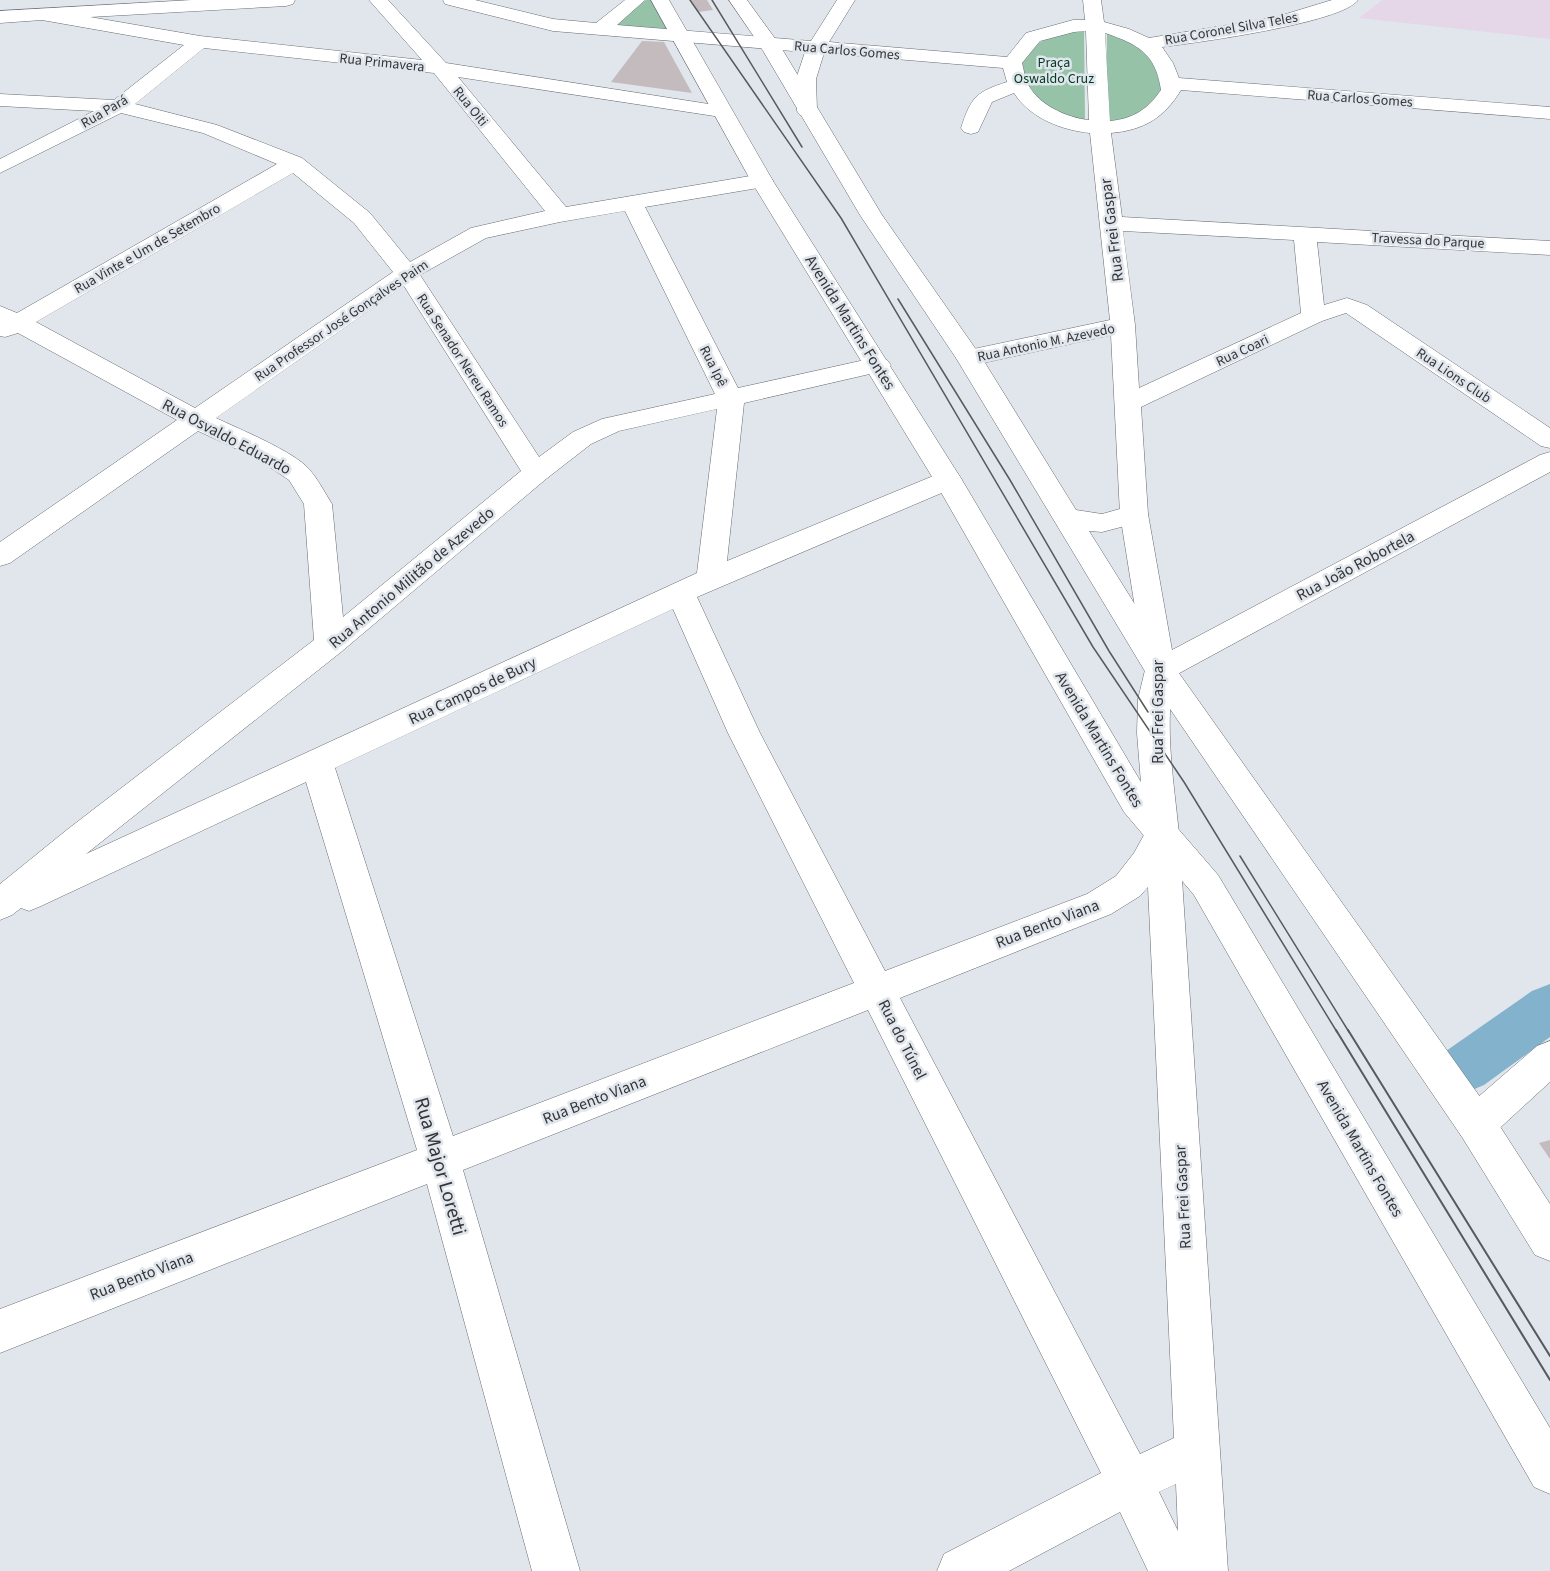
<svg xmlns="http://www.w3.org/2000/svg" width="1550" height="1571" font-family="'Source Sans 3',sans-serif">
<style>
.industrial{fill:#e5d6e8}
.green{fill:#96c3a8}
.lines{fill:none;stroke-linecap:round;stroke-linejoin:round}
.river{fill:#82b2cc;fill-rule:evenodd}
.building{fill:#c3bbbe}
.minor-casing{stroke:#676b71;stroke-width:1}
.major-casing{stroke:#676b71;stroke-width:1}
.minor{fill:#fff;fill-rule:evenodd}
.major{fill:#fff;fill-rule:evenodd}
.tram-far1{stroke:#57595d;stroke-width:1.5}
.tram{stroke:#57595d;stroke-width:2}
.labels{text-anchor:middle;stroke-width:5;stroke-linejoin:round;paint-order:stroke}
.far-street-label{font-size:14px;fill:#333538;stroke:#e1e6ec}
.far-park-label{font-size:14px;fill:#003b21;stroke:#e1e6ec}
.street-label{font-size:16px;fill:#333538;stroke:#e1e6ec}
.near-street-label{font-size:20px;fill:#333538;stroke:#e1e6ec}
</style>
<rect width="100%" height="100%" fill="#e1e6ec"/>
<path class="industrial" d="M1382 0H1550V39L1359 18Z"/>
<g class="green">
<path d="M646 0H657L673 30 615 25Z"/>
<path d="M1084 31 1085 120H1077L1038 102 1021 76V61L1031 47 1060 32Z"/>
<path d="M1107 33 1147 50 1164 84C1146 115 1140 114 1106 124Z"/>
</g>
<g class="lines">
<path class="river" d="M1550 984V1037L1484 1085 1465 1093 1446 1085 1438 1068 1446 1051 1532 991Z"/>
</g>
<g class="building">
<path d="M691 0H707L713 10 698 12Z"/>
<path d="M642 41 664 42 692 93 611 82Z"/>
<path d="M1550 1140V1159L1539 1143Z"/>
</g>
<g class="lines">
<defs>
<g id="minor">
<path d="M192 0H295L293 4 286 6 90 17 200 36 422 60 369 0H388L446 63 728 107 731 111 728 115 721 117 458 77 566 207 762 174 770 176 773 181 770 186 645 207 738 388 878 357 887 360 891 365 887 370 744 403 727 561 938 474 948 471 958 474 962 480 958 486 697 597 760 733 885 971 1087 894 1116 876 1134 853 1145 833 1137 733 1138 699 1145 670 1120 514 1111 335 969 366 960 363 956 358 960 353 969 350 1110 320 1090 133C1061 130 1030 118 1014 93L992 102 978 132 971 134 964 132 961 128C971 97 976 92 1007 82L1003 68 824 53 816 79 817 111 814 115 807 117 800 115 797 111 796 79 805 52 553 31 445 4 443 0H475L553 19 596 23 625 0H645L617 25 811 41 837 0H855L829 42 1007 57 1026 33 1073 20H1085L1083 0H1101L1104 22 1129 29 1149 38 1276 17 1332 0H1358C1342 23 1195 43 1162 47L1173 63 1179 78 1550 107V119L1181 90C1164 118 1144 130 1111 133L1122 217 1550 241V255L1317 242 1324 305 1347 298 1367 305 1550 428V448L1541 446 1346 313 1322 321 1141 407 1148 514 1172 650 1540 455 1550 452V472L1174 676C1164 728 1174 782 1179 834L1228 1571H1148L1120 1512 1009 1571H937L944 1554 1101 1473 868 1010 463 1170 580 1571H532L427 1184 0 1353V1309L417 1150 306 782 41 906 29 911 21 908 12 915 0 920V884L68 829 314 640 304 504 289 480 256 458 198 431 10 563 0 566V542L177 420 18 333 5 337 0 336V306L17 313 277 164 203 133 121 113 0 173V159L94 111 0 106V94L114 100 184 45 42 20 0 23V11ZM1086 31 1089 120C1067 118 1036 104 1027 82 1024 76 1024 69 1022 63L1040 41 1074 32ZM1105 33C1138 44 1156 54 1161 90 1148 109 1133 119 1110 121ZM204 48 434 73 545 211 471 228 410 262 370 213 302 158 217 125 135 104ZM293 173 354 223 393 272 195 408 36 322ZM625 211 715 394 602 419 573 432 539 457 420 275 486 238 560 222ZM1123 231 1294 240 1301 313 1139 388 1135 325ZM404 286 521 471 343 617 332 504C325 493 318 479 309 469 293 451 239 429 216 418ZM717 409 697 573 86 854 341 652 546 479 591 444 619 431ZM673 609 728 733 854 983 453 1136 335 768ZM1148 887 1174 1438 1140 1454 900 998 1111 914 1140 896ZM1176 1484 1178 1531 1159 1492Z"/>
<path d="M1550 1041V1082L1490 1137 1476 1142 1462 1137 1456 1124 1462 1111 1537 1046Z"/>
</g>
<g id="major">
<path d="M651 0H669L773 181 962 480 1148 794 1218 875 1550 1428V1494L1534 1487 1194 895 1124 812 934 480 751 181Z"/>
<path d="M729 0H747L779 44 882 215 982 358 1076 510 1102 514 1134 505 1144 507 1148 514 1144 521 1102 532 1089 531 1171 662 1490 1111 1550 1204V1261L1535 1255 1462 1137 1149 678 956 358 860 215 759 44Z"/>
</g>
</defs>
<use href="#minor" class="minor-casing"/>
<use href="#major" class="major-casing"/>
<use href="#minor" class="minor"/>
<use href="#major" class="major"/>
<g class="tram-far1">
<path d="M690 0 841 218 1093 647 1184 782 1337 1032"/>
<path d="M712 0 802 147"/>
<path d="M898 299 1010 480 1109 651 1148 712"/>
<path d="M1240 856 1349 1032"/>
</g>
<g class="tram">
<path d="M1336 1030 1550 1380"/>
<path d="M1348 1030 1550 1356"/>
</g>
</g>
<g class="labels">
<g class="far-street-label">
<text transform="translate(1231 28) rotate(-10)" y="5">Rua Coronel Silva Teles</text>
<text transform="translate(847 50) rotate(5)" y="5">Rua Carlos Gomes</text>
<text transform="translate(382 62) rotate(6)" y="5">Rua Primavera</text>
<text transform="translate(1360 98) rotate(4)" y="5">Rua Carlos Gomes</text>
<text transform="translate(471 106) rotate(51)" y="5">Rua Oiti</text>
<text transform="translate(104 111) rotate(-30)" y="5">Rua Pará</text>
<text transform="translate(1428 240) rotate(3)" y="5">Travessa do Parque</text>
<text transform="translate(147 248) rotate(-30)" y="5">Rua Vinte e Um de Setembro</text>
<text transform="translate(341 320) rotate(-34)" y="5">Rua Professor José Gonçalves Paim</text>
<text transform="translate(1046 342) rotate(-12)" y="5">Rua Antonio M. Azevedo</text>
<text transform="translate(1242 350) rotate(-25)" y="5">Rua Coari</text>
<text transform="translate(463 360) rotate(57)" y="5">Rua Senador Nereu Ramos</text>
<text transform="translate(714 366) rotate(63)" y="5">Rua Ipê</text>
<text transform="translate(1454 375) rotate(34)" y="5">Rua Lions Club</text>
</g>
<g class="far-park-label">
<text x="1054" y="67">Praça<tspan x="1054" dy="16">Oswaldo Cruz</tspan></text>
</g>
<g class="street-label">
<text transform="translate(1111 230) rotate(-97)" y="6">Rua Frei Gaspar</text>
<text transform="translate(851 322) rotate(58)" y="6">Avenida Martins Fontes</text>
<text transform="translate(227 436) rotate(28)" y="6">Rua Osvaldo Eduardo</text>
<text transform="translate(1355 565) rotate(-28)" y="6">Rua João Robortela</text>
<text transform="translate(411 577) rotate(-40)" y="6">Rua Antonio Militão de Azevedo</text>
<text transform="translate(472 690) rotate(-25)" y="6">Rua Campos de Bury</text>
<text transform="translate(1157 712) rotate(-90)" y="6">Rua Frei Gaspar</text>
<text transform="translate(1100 739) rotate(59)" y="6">Avenida Martins Fontes</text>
<text transform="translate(1047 923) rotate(-21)" y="6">Rua Bento Viana</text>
<text transform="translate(903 1039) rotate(63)" y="6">Rua do Túnel</text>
<text transform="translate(594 1099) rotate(-21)" y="6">Rua Bento Viana</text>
<text transform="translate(1361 1148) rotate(60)" y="6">Avenida Martins Fontes</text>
<text transform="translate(1182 1197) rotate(-93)" y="6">Rua Frei Gaspar</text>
<text transform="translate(141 1275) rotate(-21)" y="6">Rua Bento Viana</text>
</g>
<g class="near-street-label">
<text transform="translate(441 1166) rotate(74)" y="7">Rua Major Loretti</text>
</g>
</g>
</svg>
